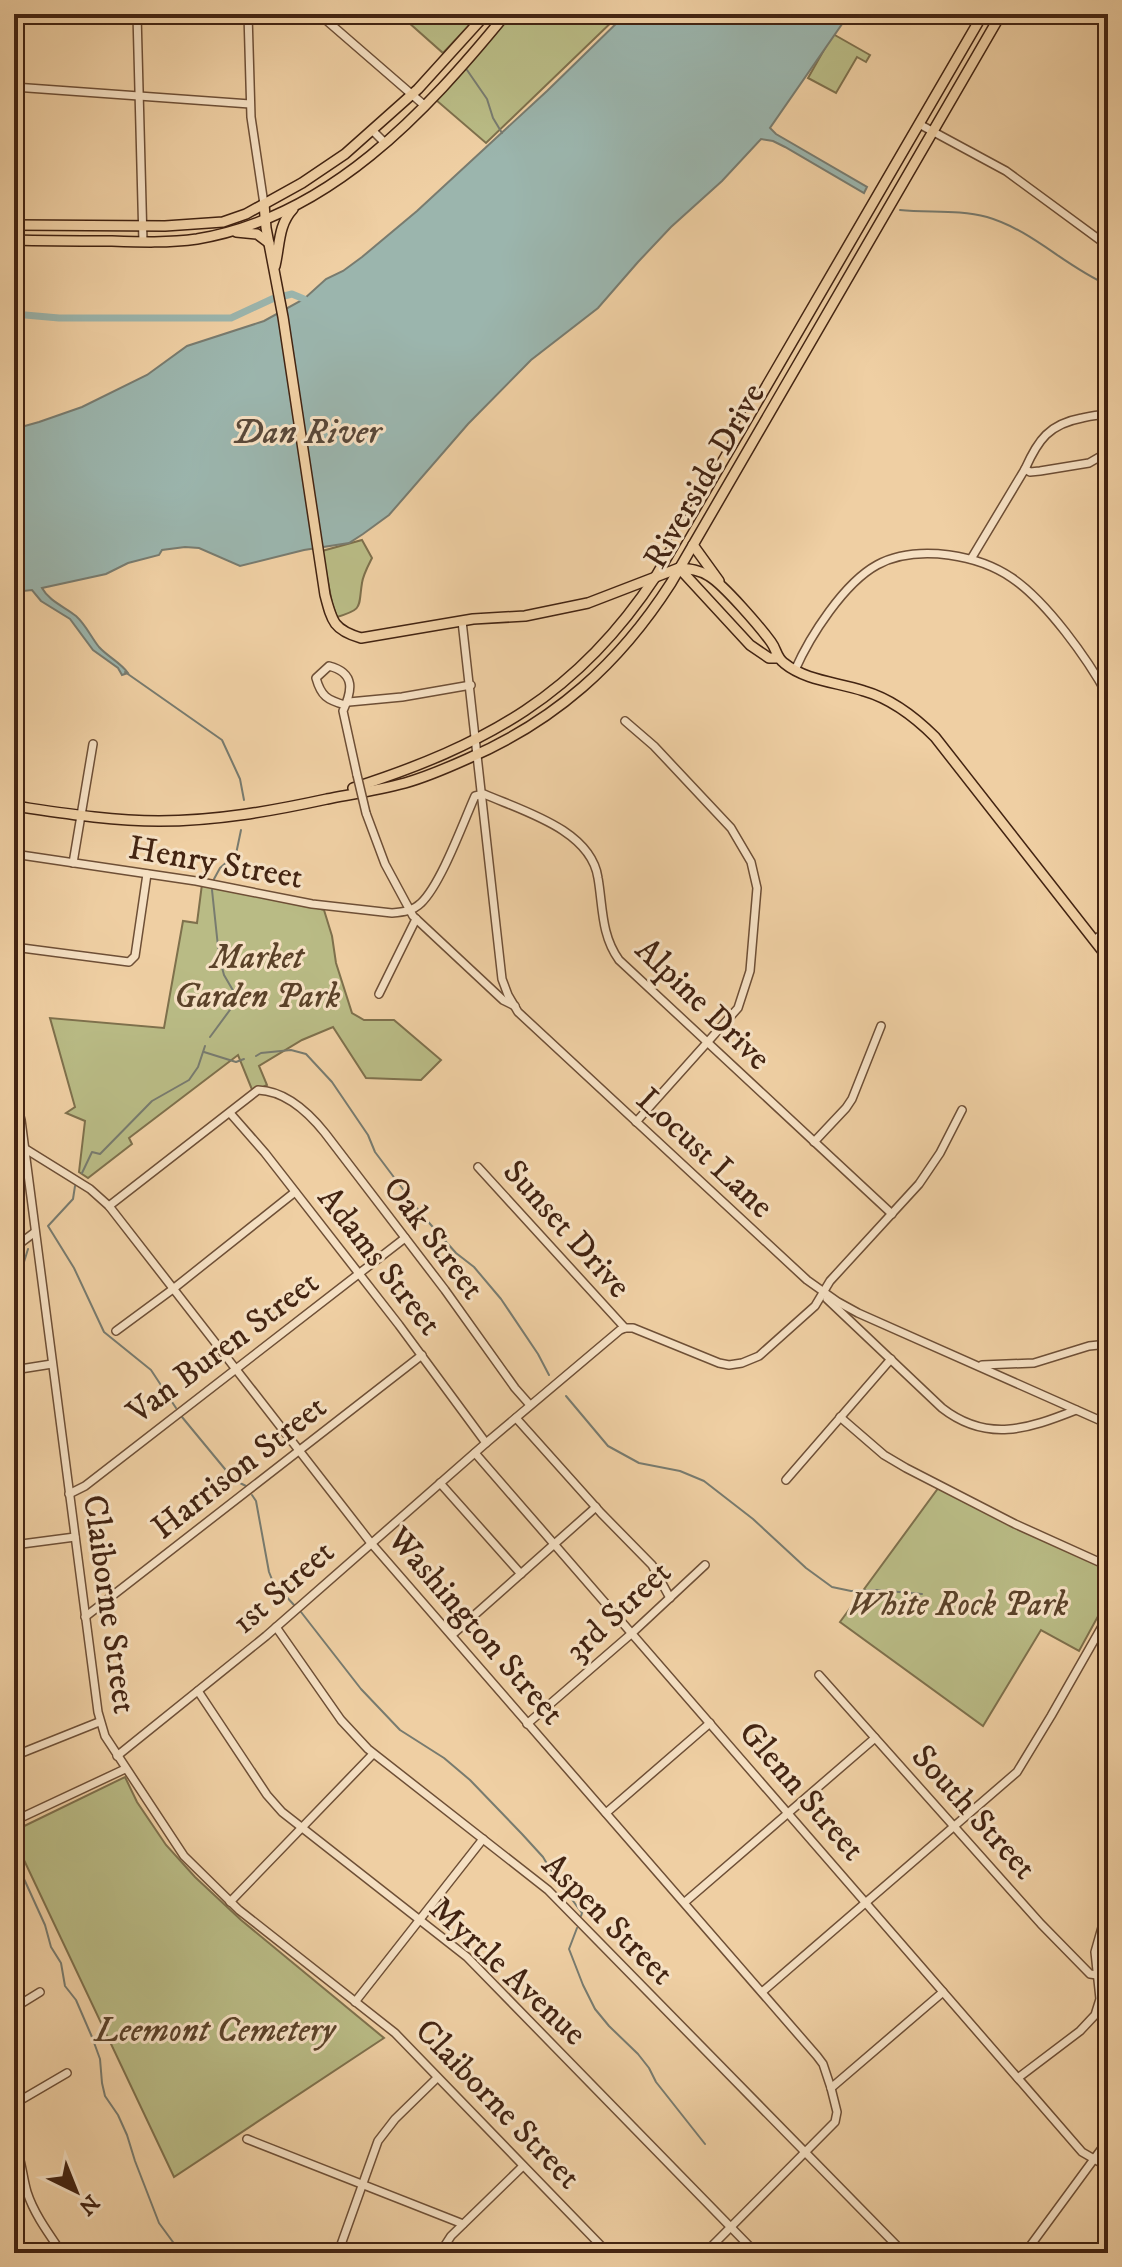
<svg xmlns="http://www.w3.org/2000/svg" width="1122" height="2267" font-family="'IM FELL DW Pica',serif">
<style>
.green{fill:#b9bb85;stroke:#7e704c;stroke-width:2}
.water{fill:#9bb5ad;stroke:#787b6f;stroke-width:2}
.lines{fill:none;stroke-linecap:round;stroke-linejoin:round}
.stream{stroke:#787b6f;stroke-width:2}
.canal{stroke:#9bb5ad;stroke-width:7}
.minor-casing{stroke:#6e4f36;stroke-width:10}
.major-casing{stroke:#432412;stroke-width:12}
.minor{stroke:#f5e0c3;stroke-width:7}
.major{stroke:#efcfa3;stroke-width:9}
.minor-bridge-casing{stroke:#6e4f36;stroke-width:10;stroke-linecap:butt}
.minor-bridge{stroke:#f5e0c3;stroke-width:7}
.labels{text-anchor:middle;stroke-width:6;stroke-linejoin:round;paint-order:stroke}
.street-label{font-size:34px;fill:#432412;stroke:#f5e0c3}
.park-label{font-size:34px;font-style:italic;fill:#5b4229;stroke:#f5e0c3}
.water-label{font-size:36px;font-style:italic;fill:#594839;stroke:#f5e0c3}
</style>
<rect width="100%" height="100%" fill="#efcfa3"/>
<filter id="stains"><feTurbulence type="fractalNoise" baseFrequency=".0025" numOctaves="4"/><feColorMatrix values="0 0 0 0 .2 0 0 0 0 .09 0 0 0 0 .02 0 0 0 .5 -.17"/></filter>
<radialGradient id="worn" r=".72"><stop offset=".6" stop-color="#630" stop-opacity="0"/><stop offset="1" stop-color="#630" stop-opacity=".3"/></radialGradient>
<g class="green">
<path d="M399 14H476L478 16 443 53Z"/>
<path d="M511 14H620L486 143 436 100Z"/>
<path d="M833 34 870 55 866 62 857 57 836 93 808 78Z"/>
<path d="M362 540 372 558C368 566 363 575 362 583 358 607 364 609 337 617L332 603 322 551Z"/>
<path d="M202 884 296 902 324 910 332 936 336 963 352 1013 364 1020H394L441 1060 421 1080 366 1078 333 1027 302 1040 259 1066 267 1085 253 1092 238 1055 129 1138 132 1144 88 1178 79 1172 85 1121 66 1113 75 1107 50 1018 164 1028 183 921 197 923Z"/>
<path d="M939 1487 1108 1569V1598L1079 1651 1041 1630 983 1726 840 1622Z"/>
<path d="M125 1777 137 1802 166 1845 195 1877 241 1920 384 2038 174 2177 14 1839V1831Z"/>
</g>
<path class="water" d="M626 14H849L770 128 776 134 867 187 864 193 785 147 773 141 761 139 722 181 671 227 638 262 598 308 531 360 468 424 389 515 363 534 349 543 304 550 240 566 199 548 185 547 162 550 159 555 128 563 106 574 42 588C49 601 65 607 76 616 86 625 91 637 99 647 108 657 120 662 128 673L122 675 118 668 93 650 70 619 41 601 32 590 14 592V429L39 422 82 407 147 375 187 346 264 321 304 299 326 279 343 271 362 257 417 211 547 91Z"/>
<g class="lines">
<g class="stream">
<path d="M467 70 487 99 493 118 502 133"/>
<path d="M900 210C929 213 958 209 987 217 1032 230 1066 267 1108 285"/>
<path d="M125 672 222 740 240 779 244 800"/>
<path d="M214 879 220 868 236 854 241 830"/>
<path d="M210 1037 238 999 224 975 219 956 212 890"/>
<path d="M204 1052 236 1062 244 1059"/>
<path d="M256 1056 261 1053 291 1050 306 1054 332 1082 368 1135 375 1152 423 1216 456 1253 474 1267 501 1299 538 1354 549 1375"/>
<path d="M82 1173 92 1152 100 1154 152 1101 189 1080 198 1067 205 1046"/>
<path d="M75 1186 73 1199 48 1226 74 1268 104 1332 151 1370 176 1408"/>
<path d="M14 1271 24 1262 28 1249"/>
<path d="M566 1396 608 1446 639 1463 680 1471 704 1481 753 1519 806 1568 832 1587 851 1591 876 1590 922 1594"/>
<path d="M182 1417 234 1480 246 1486"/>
<path d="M252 1495 256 1501 269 1572 273 1582 294 1605"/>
<path d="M301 1612 361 1689 400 1730 444 1758 470 1780 522 1834 543 1857 553 1874 582 1913 581 1916"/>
<path d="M14 1857 45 1925 51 1947 61 1963 65 1986 76 2000 92 2037 100 2059 102 2083 105 2096 118 2115 127 2135 135 2161 159 2223 181 2253"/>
<path d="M577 1928 569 1949 583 1985 595 2009 609 2026 638 2054 649 2068 656 2082 705 2144"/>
</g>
<path class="canal" d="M14 314 59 318H231L272 299 292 294 304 299"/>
<defs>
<g id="minor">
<path d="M137 14 143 242"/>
<path d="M248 14 251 117 264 204"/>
<path d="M319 14 424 105"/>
<path d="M14 87 250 104"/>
<path d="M919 124 1006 171 1108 246"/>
<path d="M372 130 384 142"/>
<path d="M14 196 15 240"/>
<path d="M1108 415C1099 414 1091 416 1082 418 1049 424 1038 440 1025 469L1030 472 1040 471 1089 463 1108 452"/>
<path d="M971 559 1025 469"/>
<path d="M462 621 502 979 508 995 518 1012 807 1280 838 1302 858 1313 1108 1424"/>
<path d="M795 670C810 636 844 583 877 565 899 553 925 552 949 555 971 558 993 565 1012 578 1047 602 1087 658 1108 696"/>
<path d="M349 702 402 697 471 685"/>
<path d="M345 705C327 700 321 696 316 678L329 666C356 673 352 691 343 711L357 775"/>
<path d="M625 721 654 746 731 828 751 862 757 888 750 971 738 1008 636 1122"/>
<path d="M366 813 385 864 413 916 503 1000 515 1006"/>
<path d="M14 854 196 881 312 904 392 913C403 912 413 911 421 903 441 884 463 823 475 796L484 794C523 811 591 830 598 878 603 907 601 935 619 960L892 1214"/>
<path d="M73 863 93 744"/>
<path d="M1094 940 1108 930"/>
<path d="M14 947 129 962 135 956 147 874"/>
<path d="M379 994 416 919"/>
<path d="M14 1094 21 1120 98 1712 105 1736 184 1856 239 1910 395 2033 608 2253"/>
<path d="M230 1113 265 1153 399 1325 486 1443"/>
<path d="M814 1142 846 1108 852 1099 881 1026"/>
<path d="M24 1148 90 1189 109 1206 371 1543 817 2056 823 2064 831 2088 837 2112 835 2122 705 2253"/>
<path d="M478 1167 625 1328H633L719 1363 729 1365 742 1363 759 1356 815 1306 830 1281 919 1184 940 1153 962 1110"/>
<path d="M109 1206 258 1090C285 1091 309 1113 325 1133L445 1290 515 1388 530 1405"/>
<path d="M14 1248 35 1232"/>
<path d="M827 1299 942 1408C987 1443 1028 1429 1076 1410"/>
<path d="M116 1331 173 1289 295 1192"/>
<path d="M982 1365 1034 1363 1089 1346 1108 1344"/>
<path d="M14 1370 52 1364"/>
<path d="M840 1417 884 1455 906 1468 1015 1524 1108 1566"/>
<path d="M516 1418 601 1513 652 1565 670 1598"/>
<path d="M475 1453 1082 2152 1108 2167"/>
<path d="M786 1480 891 1359"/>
<path d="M440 1483 521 1574"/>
<path d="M69 1494 85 1486 405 1238"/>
<path d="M14 1545 75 1537"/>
<path d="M85 1617 422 1355"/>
<path d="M276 1627 341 1720 368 1749 548 1890 904 2253"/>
<path d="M452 1635 596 1507"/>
<path d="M819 1675 1041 1924 1090 1974 1097 1975"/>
<path d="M198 1691 267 1795 282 1812 467 1957 756 2253"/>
<path d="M527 1724 631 1634 705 1565"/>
<path d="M14 1756 99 1722"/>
<path d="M117 1756 266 1636 486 1443 620 1330 625 1328"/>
<path d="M606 1813 710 1723"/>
<path d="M14 1821 125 1769"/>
<path d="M230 1902 373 1754"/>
<path d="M685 1902 875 1738"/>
<path d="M762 1992 1017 1772 1051 1716 1108 1616"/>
<path d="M355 2002 483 1839"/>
<path d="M14 2008 40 1992"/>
<path d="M1018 2078 1080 2031 1095 2015 1100 1999 1095 1952 1108 1906"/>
<path d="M831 2088 943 1992"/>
<path d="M14 2104 67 2073"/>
<path d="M247 2139 463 2224"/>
<path d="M14 2143C22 2159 22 2175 27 2192 34 2214 49 2234 62 2253"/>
<path d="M338 2253 378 2141 395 2119 437 2078"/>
<path d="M440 2253 451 2236 523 2166"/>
<path d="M1025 2253 1108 2140"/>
</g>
<g id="major">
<path d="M264 204 266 228 283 317 325 595C332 622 334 630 361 638L473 619 525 616 588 603 679 568C690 569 700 570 709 576 724 585 760 627 771 642 777 650 776 657 784 663 806 681 837 682 864 691 892 699 915 717 935 737L1108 958"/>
<path d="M14 225 165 226 223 222 246 214 302 183 345 154 418 89 486 14"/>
<path d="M236 232 257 234 269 243"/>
<path d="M14 240C47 241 79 241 112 241 140 242 169 243 197 239 329 217 425 113 506 14"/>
<path d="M275 266C280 245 278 225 293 209"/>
<path d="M693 545 719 581"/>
<path d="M679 568 750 645 769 658H778"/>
<path d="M353 788C486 745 578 695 656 576L983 14"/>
<path d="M14 806C62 813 110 821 159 821 216 821 272 811 327 799 353 794 379 790 405 783 426 777 447 768 467 759 555 721 619 664 671 583L1001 14"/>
</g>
</defs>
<use href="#minor" class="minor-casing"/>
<use href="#major" class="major-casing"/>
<use href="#minor" class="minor"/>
<use href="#major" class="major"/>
<defs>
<path id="minor-bridge" d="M357 775 366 813"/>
</defs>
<use href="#minor-bridge" class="minor-bridge-casing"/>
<use href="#minor-bridge" class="minor-bridge"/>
</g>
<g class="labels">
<g class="street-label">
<text transform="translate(703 475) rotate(-60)" y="12">Riverside Drive</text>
<text transform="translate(216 861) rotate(10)" y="12">Henry Street</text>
<text transform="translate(704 1003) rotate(44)" y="12">Alpine Drive</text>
<text transform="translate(706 1152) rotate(43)" y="12">Locust Lane</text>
<text transform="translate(568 1228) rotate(48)" y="12">Sunset Drive</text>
<text transform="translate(435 1237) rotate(53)" y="12">Oak Street</text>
<text transform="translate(381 1260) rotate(52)" y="12">Adams Street</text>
<text transform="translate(222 1346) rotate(-37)" y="12">Van Buren Street</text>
<text transform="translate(238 1466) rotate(-38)" y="12">Harrison Street</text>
<text transform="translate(282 1586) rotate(-41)" y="12">1st Street</text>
<text transform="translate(111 1604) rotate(82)" y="12">Claiborne Street</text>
<text transform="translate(617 1610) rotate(-43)" y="12">3rd Street</text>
<text transform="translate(477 1625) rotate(49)" y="12">Washington Street</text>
<text transform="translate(803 1790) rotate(49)" y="12">Glenn Street</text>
<text transform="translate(975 1811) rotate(48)" y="12">South Street</text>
<text transform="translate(609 1918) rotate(45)" y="12">Aspen Street</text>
<text transform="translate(509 1970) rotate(43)" y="12">Myrtle Avenue</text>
<text transform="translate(499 2103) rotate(46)" y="12">Claiborne Street</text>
</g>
<g class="park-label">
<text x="257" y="968">Market<tspan x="257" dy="39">Garden Park</tspan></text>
<text x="958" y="1615">White Rock Park</text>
<text x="215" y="2041">Leemont Cemetery</text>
</g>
<g class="water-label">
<text x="306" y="443">Dan River</text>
</g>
</g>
<rect width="1122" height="2267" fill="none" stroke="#efcfa3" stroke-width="48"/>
<rect x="16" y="16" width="1090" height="2235" fill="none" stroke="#432412" stroke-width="4"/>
<rect x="24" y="24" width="1074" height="2219" fill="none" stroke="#432412" stroke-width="2"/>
<g transform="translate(76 2191) rotate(137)" stroke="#f5e0c3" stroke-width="6" paint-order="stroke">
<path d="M0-6L14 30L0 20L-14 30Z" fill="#432412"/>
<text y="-12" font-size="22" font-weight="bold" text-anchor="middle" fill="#432412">N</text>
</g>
<rect width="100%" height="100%" filter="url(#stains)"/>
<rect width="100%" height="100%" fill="url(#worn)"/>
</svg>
